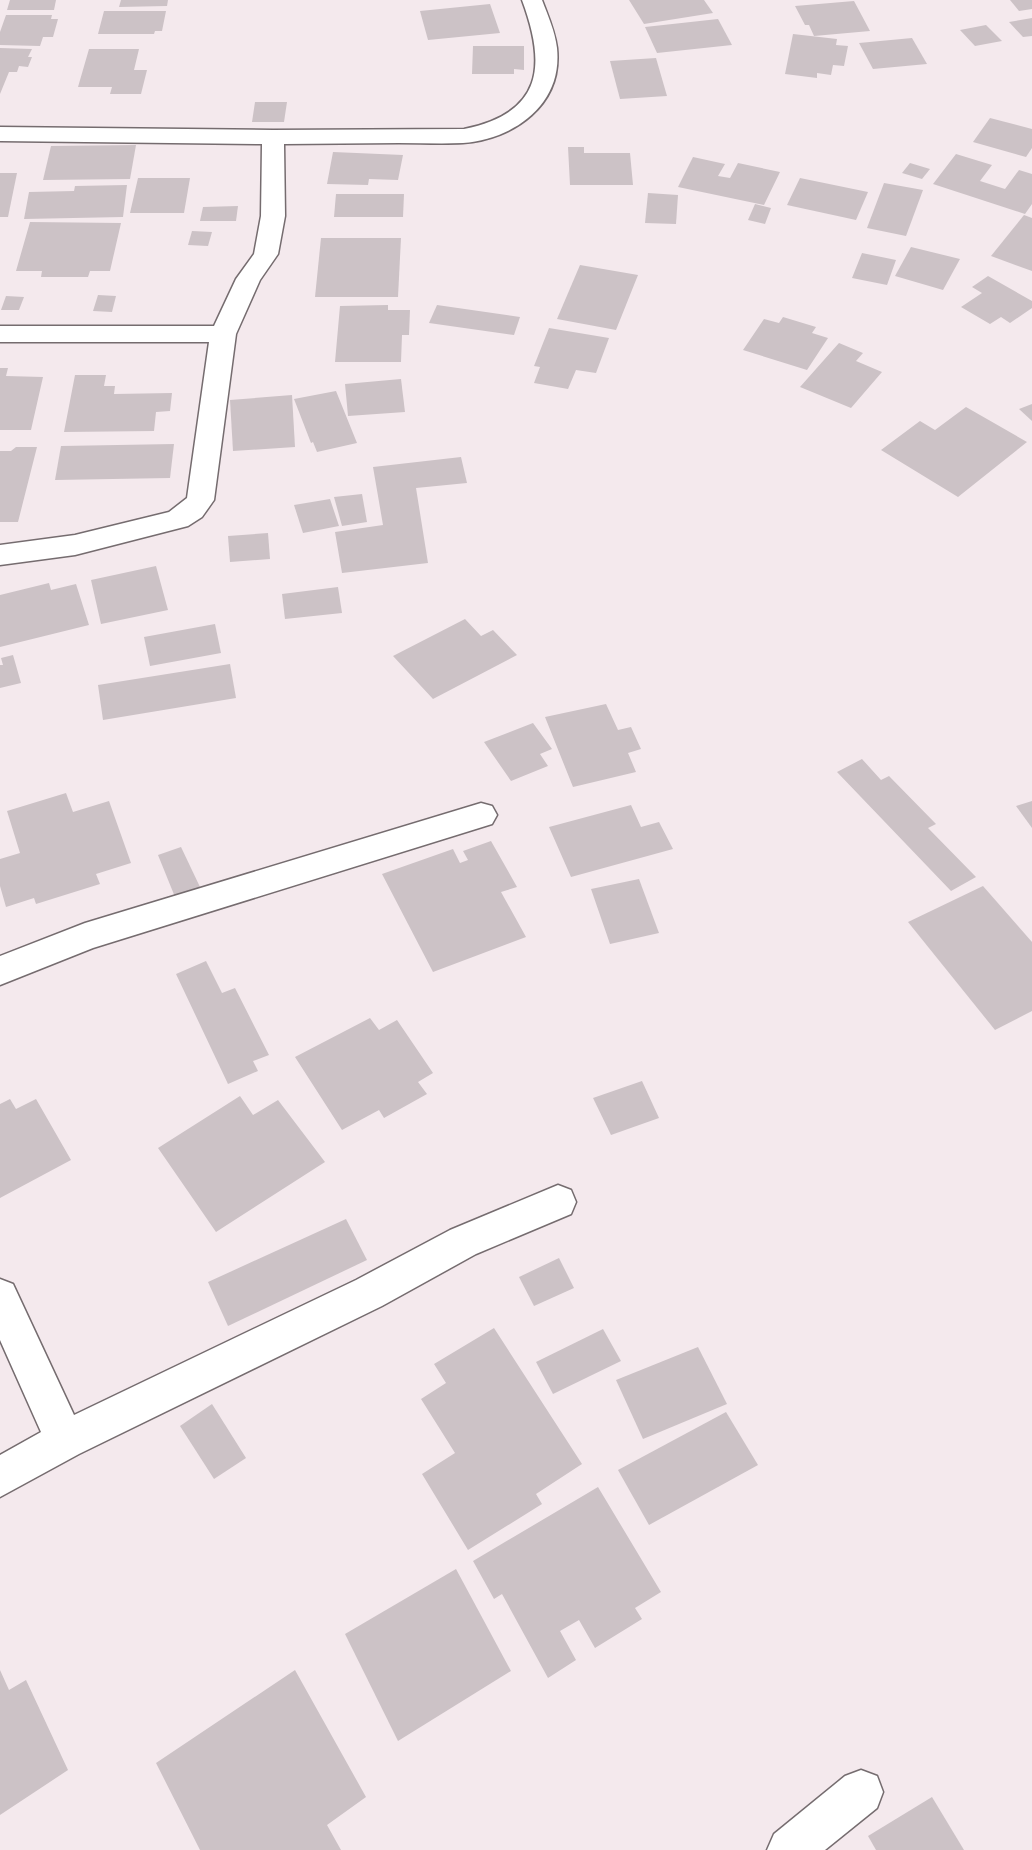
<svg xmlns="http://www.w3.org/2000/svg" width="1032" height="1850" font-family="'Public Sans',sans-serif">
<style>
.building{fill:#ccc2c6}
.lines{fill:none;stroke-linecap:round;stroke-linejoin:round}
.minor-casing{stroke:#756c6f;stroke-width:3}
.minor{fill:#fff;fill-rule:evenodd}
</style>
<rect width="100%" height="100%" fill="#f4e9ed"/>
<g class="building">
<path d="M10 0H56L54 10H7Z"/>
<path d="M121 0H168L167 6 119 7Z"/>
<path d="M629 0H704L713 13 644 24Z"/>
<path d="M1010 0H1032V9L1019 11Z"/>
<path d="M854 1 870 31 814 36 809 25H805L795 6Z"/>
<path d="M490 4 500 33 428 40 420 11Z"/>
<path d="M104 11H166L162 31H155L154 34H98Z"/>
<path d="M6 15H52L51 19H58L53 37H43L40 46 0 45V32Z"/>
<path d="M1032 18V36L1023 37 1009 22Z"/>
<path d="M718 19 732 45 657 53 645 27Z"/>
<path d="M986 25 1002 41 975 46 960 30Z"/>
<path d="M793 34 837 39 836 45 848 46 844 66 833 65 831 75 817 73V78L785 74Z"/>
<path d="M912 38 927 64 873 69 859 43Z"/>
<path d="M473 46H524V70L514 69V74H472Z"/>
<path d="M0 48 32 49 28 57H32L28 67 19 66 17 72H9L0 94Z"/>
<path d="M89 49H139L134 70H147L141 94H110L112 87H78Z"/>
<path d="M656 58 667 96 620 99 610 61Z"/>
<path d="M255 102H287L284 122H252Z"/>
<path d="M990 118 1032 129V148L1026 157 973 142Z"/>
<path d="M136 145 130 179 43 180 51 146Z"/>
<path d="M568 147H584V153H630L633 185H570Z"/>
<path d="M333 152 403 155 398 180 369 179 368 185 327 184Z"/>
<path d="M956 154 992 165 980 181 1005 189 1019 170 1032 174V204L1025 214 933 184Z"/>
<path d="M693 157 725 164 718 176 730 178 738 163 780 172 764 205 678 187Z"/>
<path d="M910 163 930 169 922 179 902 173Z"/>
<path d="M0 173H17L8 217H0Z"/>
<path d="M138 178H190L184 213H130Z"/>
<path d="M800 178 868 192 856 220 787 205Z"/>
<path d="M884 183 923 190 906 236 867 228Z"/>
<path d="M127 185 123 217 24 219 29 192 74 191 75 186Z"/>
<path d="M648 193 678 195 676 224 645 223Z"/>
<path d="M336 194H404L403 217H334Z"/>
<path d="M755 204 771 208 765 224 748 220Z"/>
<path d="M238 206 236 221H200L203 207Z"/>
<path d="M1024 215 1032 218V271L991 256Z"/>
<path d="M30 222 121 223 110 271H90L88 277H41L42 271H16Z"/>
<path d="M192 231 212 232 208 246 188 245Z"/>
<path d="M321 238H401L398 297H315Z"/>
<path d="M911 247 960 259 943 290 895 276Z"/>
<path d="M862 253 896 260 887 285 852 278Z"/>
<path d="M580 265 638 275 616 330 557 319Z"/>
<path d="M988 276 1032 301V308L1010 323 1001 317 990 324 961 307 982 293 972 287Z"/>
<path d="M98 295 116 296 112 312 93 311Z"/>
<path d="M6 296 24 297 19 310H1Z"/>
<path d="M388 305V310H410L409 335H402L401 362H335L340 306Z"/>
<path d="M437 305 520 317 514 335 429 323Z"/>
<path d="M783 317 816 327 812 333 828 338 807 370 743 350 764 319 779 323Z"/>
<path d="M549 328 609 338 596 373 576 370 568 389 534 383 540 367 534 366Z"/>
<path d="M839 343 863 353 856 361 882 372 851 408 800 387Z"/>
<path d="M0 368H8L6 376 43 377 31 430H0Z"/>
<path d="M75 375H106L104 386H115L114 394 172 393 170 411 156 412 154 431 64 432Z"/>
<path d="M401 379 405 412 348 416 345 384Z"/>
<path d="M336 391 357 443 317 452 313 442 311 443 294 399Z"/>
<path d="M292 395 295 447 233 451 230 400Z"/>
<path d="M1032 404V421L1019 409Z"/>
<path d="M966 407 1027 442 958 497 881 450 920 421 935 430Z"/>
<path d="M174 444 170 478 55 480 61 446Z"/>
<path d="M16 447H37L18 522H0V451H11Z"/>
<path d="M461 457 467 483 416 488 428 563 342 573 335 532 383 525 373 467Z"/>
<path d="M362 494 367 522 342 526 334 497Z"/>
<path d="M330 499 339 526 303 533 294 505Z"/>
<path d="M268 533 270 559 230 562 228 536Z"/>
<path d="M156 566 168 610 101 624 91 580Z"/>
<path d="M49 583 51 590 76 584 89 625 0 647V595Z"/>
<path d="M338 587 342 613 285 619 282 594Z"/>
<path d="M465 619 481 636 493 630 517 655 433 699 393 656Z"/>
<path d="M215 624 221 653 150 666 144 637Z"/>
<path d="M13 655 21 683 0 688V665H3L1 658Z"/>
<path d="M230 664 236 698 103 720 98 685Z"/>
<path d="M606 704 618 730 631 727 641 749 628 753 636 772 573 787 545 717Z"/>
<path d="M533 723 552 749 540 754 548 766 511 781 484 742Z"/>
<path d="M862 759 881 780 889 776 936 824 928 828 976 877 951 891 837 772Z"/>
<path d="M66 793 73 812 109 801 131 863 96 874 100 884 36 904 34 898 6 907 0 886V859L20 853 7 811Z"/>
<path d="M1032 801V828L1016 806Z"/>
<path d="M631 805 641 827 659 822 673 849 571 877 549 827Z"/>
<path d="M491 841 517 887 501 892 526 937 433 972 382 874 453 849 460 863 468 860 463 851Z"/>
<path d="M181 847 200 887 175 897 158 855Z"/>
<path d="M639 879 659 933 610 944 591 889Z"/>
<path d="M983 886 1032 942V1011L995 1030 908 922Z"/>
<path d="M206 961 222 993 235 988 269 1055 253 1061 258 1071 228 1084 176 974Z"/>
<path d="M370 1018 379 1030 397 1020 433 1073 418 1082 427 1094 384 1118 379 1110 342 1130 295 1057Z"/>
<path d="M642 1081 659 1118 611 1135 593 1098Z"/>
<path d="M240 1096 253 1115 278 1100 325 1162 216 1232 158 1148Z"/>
<path d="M10 1099 16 1109 36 1099 71 1160 0 1198V1104Z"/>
<path d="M346 1219 367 1260 228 1326 208 1282Z"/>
<path d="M559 1258 574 1288 534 1306 519 1277Z"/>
<path d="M494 1328 582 1464 536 1494 542 1504 468 1550 422 1474 455 1453 421 1399 446 1383 434 1364Z"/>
<path d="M603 1329 621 1361 553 1394 536 1362Z"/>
<path d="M698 1347 727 1404 643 1439 616 1380Z"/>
<path d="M212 1404 246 1458 214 1479 180 1426Z"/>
<path d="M726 1412 758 1465 649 1525 618 1470Z"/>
<path d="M598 1487 661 1592 635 1608 642 1619 595 1648 579 1620 560 1631 576 1660 548 1678 502 1594 494 1599 473 1561Z"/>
<path d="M456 1569 511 1671 398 1741 345 1634Z"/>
<path d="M0 1670 9 1690 26 1680 68 1770 0 1815Z"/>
<path d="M295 1670 366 1797 327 1825 341 1850H200L156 1763Z"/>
<path d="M932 1797 964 1850H876L868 1836Z"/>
</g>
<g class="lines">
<defs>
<g id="minor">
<path d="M522 0H542C548 16 555 31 557 48 563 105 514 139 463 143 442 144 420 143 399 143 361 143 322 144 284 144L285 216 278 254 260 280 236 334 214 500 202 517 188 526 75 555 0 565V545L75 535 169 512 187 498 209 342H0V326H214L236 279 254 254 261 216 262 144 0 141V127L273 130 464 129C542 113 547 67 522 0Z"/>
<path d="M481 803 492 806 497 815 492 824 93 948 0 985V956L85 923Z"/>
<path d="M558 1185 571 1190 576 1202 571 1214 476 1254 382 1306 79 1454 0 1497V1455L41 1432 0 1340V1279L13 1284 74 1415 356 1280 450 1230Z"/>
<path d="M861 1770 877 1776 883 1792 877 1808 825 1850H767L774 1834 845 1776Z"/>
</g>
</defs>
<use href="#minor" class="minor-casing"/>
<use href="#minor" class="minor"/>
</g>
</svg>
